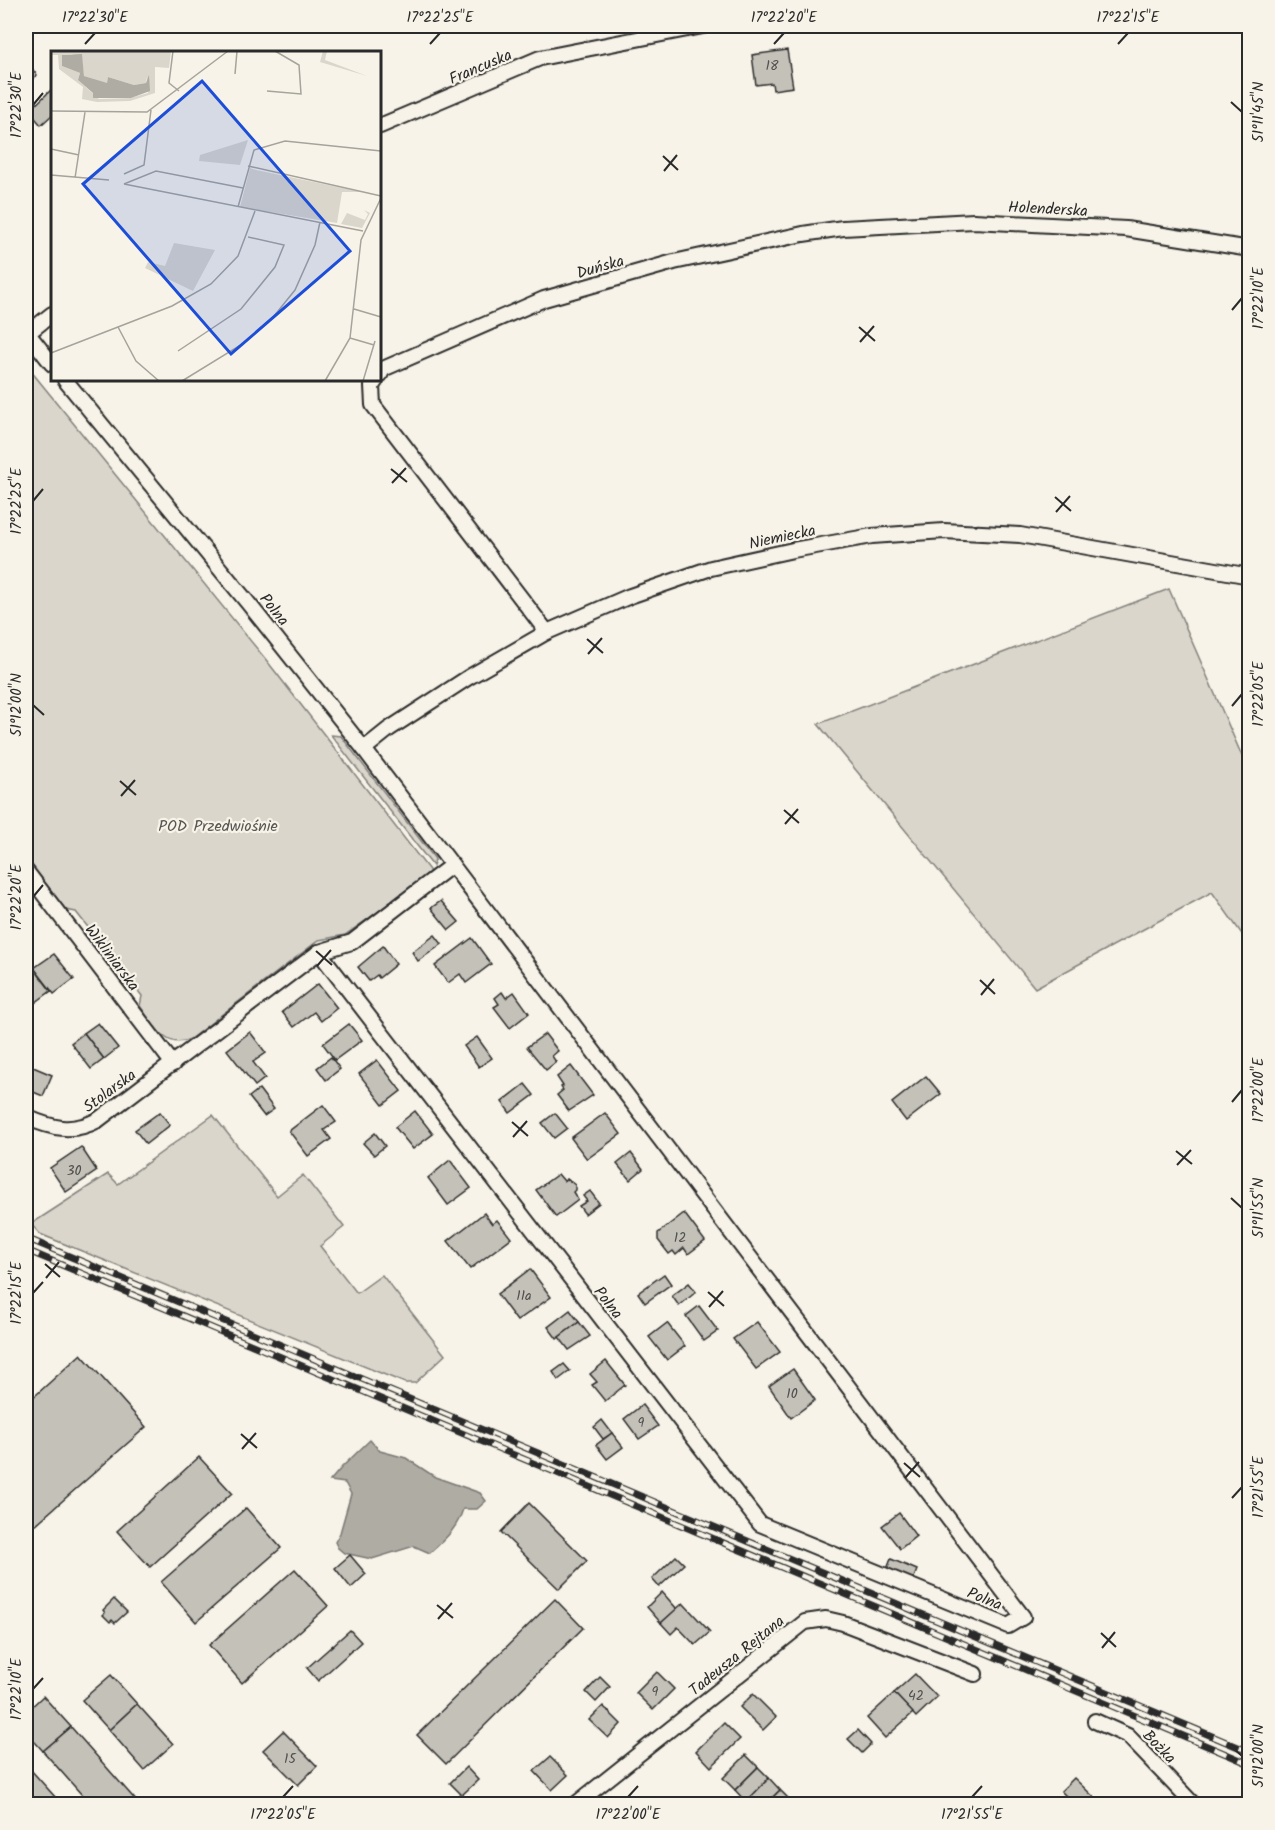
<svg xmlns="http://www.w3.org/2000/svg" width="1275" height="1830" font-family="Kalam,sans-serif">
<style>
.green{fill:#dad6cc;stroke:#82807c;stroke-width:1.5}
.water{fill:#afaca4;stroke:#7a7874;stroke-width:1.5}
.building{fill:#c4c1b9;stroke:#2b2b2b;stroke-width:1.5}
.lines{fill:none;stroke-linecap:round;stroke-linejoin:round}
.minor-casing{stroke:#2b2b2b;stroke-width:18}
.minor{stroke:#f7f3e8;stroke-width:14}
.rail-casing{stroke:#2b2b2b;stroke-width:7}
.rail{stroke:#f7f3e8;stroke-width:4.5;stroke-dasharray:14;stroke-linecap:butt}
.ticks{fill:none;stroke:#2b2b2b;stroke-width:2}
.labels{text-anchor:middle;stroke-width:4.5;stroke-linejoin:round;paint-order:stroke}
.number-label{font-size:14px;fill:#51504e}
.street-label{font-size:16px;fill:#2b2b2b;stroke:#f7f3e8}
.park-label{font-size:16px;fill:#575653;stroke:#f7f3e8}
.inset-road{fill:none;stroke:#a5a39c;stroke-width:1.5}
.view{fill:#1d4ed8;fill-opacity:0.15;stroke:#1d4ed8;stroke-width:3}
.inset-edge{fill:none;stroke:#2b2b2b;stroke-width:3}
.neatline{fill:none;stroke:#2b2b2b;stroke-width:2}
.ticks-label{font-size:15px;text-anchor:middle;fill:#2b2b2b}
</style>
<rect width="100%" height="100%" fill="#f7f3e8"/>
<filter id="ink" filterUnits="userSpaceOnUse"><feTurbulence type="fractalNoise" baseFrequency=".0167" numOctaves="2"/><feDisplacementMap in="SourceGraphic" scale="12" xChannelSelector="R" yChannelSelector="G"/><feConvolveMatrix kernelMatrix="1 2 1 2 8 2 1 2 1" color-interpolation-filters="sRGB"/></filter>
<g filter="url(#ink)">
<g class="green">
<path d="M26 365 267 661 429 870 430 875 345 935 319 940 190 1039C165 1051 153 1023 140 1006L142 996 76 912 66 910 26 858Z"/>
<path d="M1169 589 1249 772V944L1212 892 1035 988 818 724Z"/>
<path d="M331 735 341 736 435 859 433 866Z"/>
<path d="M213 1115 277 1196 303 1175 344 1227 320 1246 357 1293 382 1275 445 1355 415 1383H405L40 1234 31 1224 108 1174 118 1184Z"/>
</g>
<path class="water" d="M370 1440 380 1451 406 1458 435 1477 480 1493 486 1501 477 1509H463C457 1529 445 1539 430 1553L414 1546 372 1559 344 1553 338 1548 335 1542 340 1533 351 1494 345 1483 330 1481 342 1467Z"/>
<g class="building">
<path d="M787 50 793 87 773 90 772 83 756 85 752 55Z"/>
<path d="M26 62 37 75 26 85Z"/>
<path d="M52 89V115L41 125 29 111Z"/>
<path d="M441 901 459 922 449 930 431 908Z"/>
<path d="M435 935 442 944 418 961 412 952Z"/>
<path d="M472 938 491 964 466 983 460 974 448 983 435 966Z"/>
<path d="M383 946 396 964 379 978 377 975 369 981 358 967Z"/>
<path d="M54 954 74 979 54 994 34 968Z"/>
<path d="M30 963 51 991 32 1005 26 997V967Z"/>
<path d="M318 984 337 1008 321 1021 314 1012 294 1027 282 1012Z"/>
<path d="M502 992 506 998 514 992 529 1013 510 1028 494 1007 499 1004 495 998Z"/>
<path d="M98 1023 118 1048 104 1059 84 1033Z"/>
<path d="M349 1024 362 1040 335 1060 323 1044Z"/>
<path d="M250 1032 266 1053 253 1062 265 1078 255 1086 227 1050Z"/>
<path d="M84 1033 104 1059 91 1069 71 1043Z"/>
<path d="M545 1034 558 1051 552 1056 556 1062 546 1070 527 1047Z"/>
<path d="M477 1037 492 1058 479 1067 464 1046Z"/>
<path d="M331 1057 340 1069 326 1080 317 1068Z"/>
<path d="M377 1060 401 1091 383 1105 359 1074Z"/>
<path d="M26 1064 52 1075 43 1096 26 1089Z"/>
<path d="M571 1066 593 1095 569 1111 557 1095 563 1090 561 1087 563 1086 557 1077Z"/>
<path d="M926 1076 941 1094 906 1121 892 1103Z"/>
<path d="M525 1084 534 1095 510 1113 502 1102Z"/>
<path d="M259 1089 274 1109 264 1116 249 1097Z"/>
<path d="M323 1105 336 1122 324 1130 331 1139 308 1156 289 1131Z"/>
<path d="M415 1111 433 1134 413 1149 395 1127Z"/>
<path d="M160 1112 170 1125 146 1144 135 1130Z"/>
<path d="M555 1113 567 1128 554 1138 542 1123Z"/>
<path d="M605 1113 621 1134 587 1159 571 1138Z"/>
<path d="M375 1133 385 1146 374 1155 363 1143Z"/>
<path d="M81 1147 97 1171 66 1192 50 1168Z"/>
<path d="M631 1153 643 1169 630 1180 617 1164Z"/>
<path d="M450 1160 471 1188 448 1205 428 1178Z"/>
<path d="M558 1174 564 1181 567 1179 575 1185V1190L573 1192 578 1200 556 1217 536 1190Z"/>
<path d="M590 1191 599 1203 585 1214 579 1206 587 1201 583 1196Z"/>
<path d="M484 1213 492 1224 497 1220 511 1238 470 1269 448 1241Z"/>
<path d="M684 1213 705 1241 688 1254 684 1248 676 1255 673 1251 669 1254 658 1240V1233Z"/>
<path d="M530 1269 551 1297 517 1321 497 1294Z"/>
<path d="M664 1274 671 1284 645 1303 638 1293Z"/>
<path d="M689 1283 696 1292 679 1306 672 1296Z"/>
<path d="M699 1306 718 1331 704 1341 686 1316Z"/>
<path d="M570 1310 579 1322 557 1339 548 1327Z"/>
<path d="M579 1322 590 1336 569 1350 559 1337Z"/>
<path d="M757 1322 780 1352 756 1369 733 1339Z"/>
<path d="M667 1323 685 1346 667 1360 649 1337Z"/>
<path d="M81 1354 146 1427 26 1533V1404Z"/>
<path d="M606 1361 625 1385 605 1401 592 1385 597 1382 590 1374Z"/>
<path d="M564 1364 570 1371 558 1380 553 1372Z"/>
<path d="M793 1369 815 1400 791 1418 769 1386Z"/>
<path d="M642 1405 658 1426 639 1439 624 1419Z"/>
<path d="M602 1420 612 1433 603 1439 594 1427Z"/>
<path d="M612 1433 623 1447 607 1459 596 1445Z"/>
<path d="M199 1457 232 1493 150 1567 117 1531Z"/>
<path d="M529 1503 587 1561 559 1589 501 1532Z"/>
<path d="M246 1508 281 1548 196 1622 161 1582Z"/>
<path d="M899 1513 916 1536 900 1549 882 1526Z"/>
<path d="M350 1555 366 1574 351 1588 335 1568Z"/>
<path d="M676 1556 684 1564 659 1587 652 1579Z"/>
<path d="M891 1559 917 1570 913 1580 887 1569Z"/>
<path d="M295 1569 328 1606 242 1683 209 1645Z"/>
<path d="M662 1592 677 1609 661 1623 647 1607Z"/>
<path d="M114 1599 127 1612 115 1623 112 1620 110 1622 103 1615 105 1613 103 1610Z"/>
<path d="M555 1599 583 1628 446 1764 417 1735Z"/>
<path d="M683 1603 710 1632 695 1645 678 1627 671 1634 661 1623Z"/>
<path d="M350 1630 361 1642 318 1681 307 1668Z"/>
<path d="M657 1672 674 1689 653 1710 636 1693Z"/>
<path d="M915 1674 937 1697 916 1717 894 1693Z"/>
<path d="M111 1675 137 1704 109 1730 82 1700Z"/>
<path d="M600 1677 610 1687 596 1702 586 1692Z"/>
<path d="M894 1693 913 1713 885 1738 867 1718Z"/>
<path d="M753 1694 776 1717 763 1730 740 1707Z"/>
<path d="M43 1696 71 1727 43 1751 26 1732V1712Z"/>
<path d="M137 1704 173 1744 144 1770 109 1730Z"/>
<path d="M603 1706 621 1724 608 1738 589 1720Z"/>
<path d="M724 1723 740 1739 711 1767 696 1751Z"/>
<path d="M71 1727 139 1804H90L43 1751Z"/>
<path d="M858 1730 871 1744 862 1753 848 1739Z"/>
<path d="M283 1731 317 1766 298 1785 263 1750Z"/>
<path d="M746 1755 758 1767 735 1790 723 1778Z"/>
<path d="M550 1757 568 1775 552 1790 534 1771Z"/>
<path d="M466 1767 478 1780 462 1795 450 1783Z"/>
<path d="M758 1767 769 1778 746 1802 735 1790Z"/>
<path d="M30 1769 56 1798 49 1804H34L26 1795V1774Z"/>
<path d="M769 1778 780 1790 766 1804H749L746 1802Z"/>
<path d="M1074 1778 1101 1804H1074L1061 1791Z"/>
<path d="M780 1790 792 1802 789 1804H766Z"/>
<path d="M616 1796 624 1804H608Z"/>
</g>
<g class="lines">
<defs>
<g id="minor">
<path d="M380 126 540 58 703 26"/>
<path d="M26 331 52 364"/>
<path d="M28 333 52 314"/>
<path d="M380 375 383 369 544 299 674 262 803 234 843 228 974 221 1126 229 1250 249"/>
<path d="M65 380 248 603 364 749 1023 1617 1008 1626 760 1524 319 952"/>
<path d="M376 380 372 386 373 405 547 632"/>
<path d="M364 749 389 729 469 677 547 632 630 596 711 568 793 550 872 536 944 531 1020 535 1250 576"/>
<path d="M26 871 173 1064"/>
<path d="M26 1117C51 1128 72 1134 98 1120L319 952 352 942 452 865"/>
<path d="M1095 1721 1128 1736 1193 1804"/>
<path d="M576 1804 805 1622 826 1619 843 1623 975 1674"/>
</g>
</defs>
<use href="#minor" class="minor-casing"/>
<use href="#minor" class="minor"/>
<defs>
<g id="rail">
<path d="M26 1238 1250 1752"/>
<path d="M26 1250 1250 1764"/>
</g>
</defs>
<use href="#rail" class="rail-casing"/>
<use href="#rail" class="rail"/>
</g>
</g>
<path class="ticks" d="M85 44 95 33M430 44 440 33M774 44 784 33M1118 44 1128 33M1231 102 1242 112M33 105 43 93M663 156 678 170M664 171 677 155M1232 310 1242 298M859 327 875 341M860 342 874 326M391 469 407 482M392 483 406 468M1055 497 1071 511M33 501 43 489M1056 512 1070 496M587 639 603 653M588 654 602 638M33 705 44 715M1232 706 1242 694M120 781 136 795M121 796 135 780M784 810 799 823M785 824 798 809M33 897 43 885M316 951 332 965M317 966 331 950M980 980 995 994M981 995 994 979M1232 1102 1242 1090M512 1122 528 1136M513 1137 527 1121M1176 1151 1192 1164M1177 1165 1191 1150M1231 1198 1242 1208M45 1264 60 1277M46 1278 59 1262M708 1292 724 1306M33 1293 43 1282M709 1307 723 1291M241 1434 257 1448M242 1449 256 1433M904 1463 920 1477M905 1478 919 1462M1232 1498 1242 1487M437 1605 453 1618M438 1619 452 1603M1101 1633 1116 1647M1102 1648 1115 1632M33 1689 43 1678M1231 1746 1242 1756M283 1797 293 1786M628 1797 638 1786M972 1797 982 1786"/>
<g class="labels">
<g class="number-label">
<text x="772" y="70">18</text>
<text x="74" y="1175">30</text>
<text x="680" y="1242">12</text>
<text x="524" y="1300">11a</text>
<text x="792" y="1398">10</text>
<text x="641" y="1427">9</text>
<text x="655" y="1696">9</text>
<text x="916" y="1700">42</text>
<text x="290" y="1763">15</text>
</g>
<g class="street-label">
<text transform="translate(480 66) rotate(-23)" y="6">Francuska</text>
<text transform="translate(1048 208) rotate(3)" y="6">Holenderska</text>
<text transform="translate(600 266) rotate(-16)" y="6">Duńska</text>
<text transform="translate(782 536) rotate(-12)" y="6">Niemiecka</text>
<text transform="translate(275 609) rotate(51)" y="6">Polna</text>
<text transform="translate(113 957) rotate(53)" y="6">Wikliniarska</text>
<text transform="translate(109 1090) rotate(-36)" y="6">Stolarska</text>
<text transform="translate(609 1302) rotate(52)" y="6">Polna</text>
<text transform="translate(985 1598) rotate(22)" y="6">Polna</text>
<text transform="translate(736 1655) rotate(-39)" y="6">Tadeusza Rejtana</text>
<text transform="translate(1160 1746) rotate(46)" y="6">Bożka</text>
</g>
<g class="park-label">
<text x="218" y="831">POD Przedwiośnie</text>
</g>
</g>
<g transform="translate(51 51)">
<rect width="330" height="330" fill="#f7f3e8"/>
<path d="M0 0H120L118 17 104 16V42L79 50 46 51 31 48 32 36 8 18 7 4H0ZM21 3 31 8 33 25 56 33 57 26 83 34 95 32 96 26 97 42 79 47 48 48 27 29 29 22 11 15V4ZM272 0H276L274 9 316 25 269 11ZM197 89 189 114 148 110 149 104ZM199 117 205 119 311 141H291L286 172 189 156ZM313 159 319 162 311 177 290 173 296 162 314 169 317 163ZM123 192 164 199 142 240 94 217 97 211 114 215Z" fill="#dad6cc" fill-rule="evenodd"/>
<path d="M31 3 33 25 56 32 57 26 83 34 95 32 98 24 99 40 80 47H42V42L27 29 29 22 11 15V4Z" fill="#afaca4"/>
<path class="inset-road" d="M122 0 118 32 128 40M184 23 186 0M216 40 250 43 248 14 224 0M0 60 96 61 177 0M0 98 28 104M197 115 330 145M73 123 93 114 100 59M0 124 58 129M24 127 34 61M73 133 312 180M73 133 105 120 192 137M187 156 203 99 234 90 330 100M303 258 330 266M67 276 85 310 108 330M299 287 323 294M127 300 190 258 224 216 233 194 197 186M0 302 121 255 160 233 187 205 204 160M131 330 193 292 223 265 244 239 264 194 269 171M274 330 299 287 310 189 330 147M312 330 324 290"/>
<path class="view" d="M151 30 299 200 180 303 32 133Z"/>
<rect width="330" height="330" class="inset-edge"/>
</g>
<rect width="1275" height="1830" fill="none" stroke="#f7f3e8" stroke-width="66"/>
<rect x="33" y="33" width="1209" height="1764" class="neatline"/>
<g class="ticks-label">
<text x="95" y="22">17°22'30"E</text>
<text x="440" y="22">17°22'25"E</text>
<text x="784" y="22">17°22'20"E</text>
<text x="1128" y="22">17°22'15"E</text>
<text transform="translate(16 105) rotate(-90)" y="5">17°22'30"E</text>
<text transform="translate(1258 112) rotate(-90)" y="5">51°11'45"N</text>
<text transform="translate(1258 298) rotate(-90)" y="5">17°22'10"E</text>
<text transform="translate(16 501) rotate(-90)" y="5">17°22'25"E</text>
<text transform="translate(1258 694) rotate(-90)" y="5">17°22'05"E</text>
<text transform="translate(16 705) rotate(-90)" y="5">51°12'00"N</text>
<text transform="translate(16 897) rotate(-90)" y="5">17°22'20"E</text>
<text transform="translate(1258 1090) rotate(-90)" y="5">17°22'00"E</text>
<text transform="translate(1258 1208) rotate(-90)" y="5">51°11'55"N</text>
<text transform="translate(16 1293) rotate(-90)" y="5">17°22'15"E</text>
<text transform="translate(1258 1487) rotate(-90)" y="5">17°21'55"E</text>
<text transform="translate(16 1689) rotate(-90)" y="5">17°22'10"E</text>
<text transform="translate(1258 1756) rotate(-90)" y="5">51°12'00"N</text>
<text x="283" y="1819">17°22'05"E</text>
<text x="628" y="1819">17°22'00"E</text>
<text x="972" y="1819">17°21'55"E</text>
</g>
</svg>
